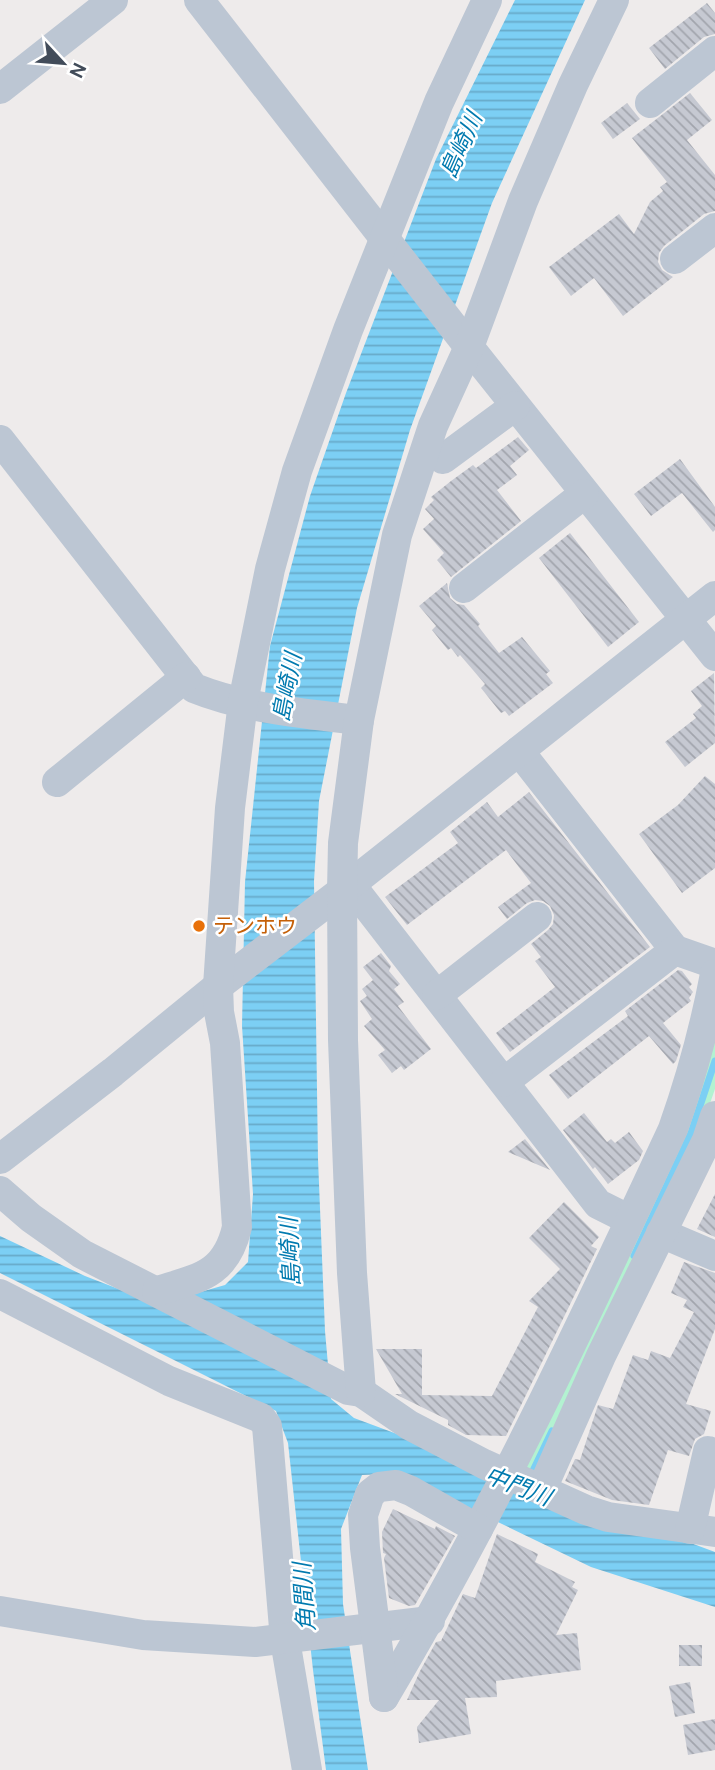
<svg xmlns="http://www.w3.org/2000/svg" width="715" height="1770" font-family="'DM Sans','Noto Sans JP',sans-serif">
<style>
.green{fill:#b3f2d1}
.water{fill:url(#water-rules)}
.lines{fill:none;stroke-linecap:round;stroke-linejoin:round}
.stream{stroke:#7ccff4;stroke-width:7}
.building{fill:url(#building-back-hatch)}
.minor{stroke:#bcc6d3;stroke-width:30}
.food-dot{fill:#e8710a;stroke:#fff;stroke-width:2.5}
.labels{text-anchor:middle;stroke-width:5;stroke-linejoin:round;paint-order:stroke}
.food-label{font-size:21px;fill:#c56008;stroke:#fff;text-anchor:start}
.water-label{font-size:23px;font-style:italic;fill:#007aaf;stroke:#fff}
</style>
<defs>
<pattern id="water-rules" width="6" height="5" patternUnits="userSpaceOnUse" patternTransform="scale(1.75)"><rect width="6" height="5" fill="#7ccff4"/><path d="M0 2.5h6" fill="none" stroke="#67aac9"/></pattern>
<pattern id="building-back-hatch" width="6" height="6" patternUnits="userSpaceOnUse" patternTransform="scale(1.75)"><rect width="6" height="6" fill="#c6c9d2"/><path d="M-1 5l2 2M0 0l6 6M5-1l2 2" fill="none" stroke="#a2a5ad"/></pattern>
</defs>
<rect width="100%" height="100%" fill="#eeebeb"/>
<path class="green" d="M715 1023V1089L707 1112 537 1474 523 1469Z"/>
<path class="water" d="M515 0H585L492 203 410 430 357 608 319 801 314 881 318 1159 325 1331 331 1399 354 1418 715 1552V1607L591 1567 411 1480 385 1474 362 1475 341 1529 343 1604 368 1770H326L313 1670 288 1443 276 1411 0 1273V1236L85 1276 129 1293 190 1295 225 1285 248 1262 253 1194 242 1026 245 882 270 646 310 496 346 393 436 159Z"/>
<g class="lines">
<g class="stream">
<path d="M634 1256 691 1133 715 1061"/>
<path d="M530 1477 552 1431"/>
</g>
</g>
<g class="building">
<path d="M707 3 715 13V34L704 37 665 69 649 48Z"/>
<path d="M690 93 712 120 687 140 715 175V211L704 214 664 246 659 253 658 262 662 270 673 277 623 316 594 278 571 296 549 267 619 214 634 234 650 202 663 191 660 187 667 182 632 138Z"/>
<path d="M627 103 640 119 613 139 601 123Z"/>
<path d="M518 437 529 450 510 466 517 475 497 490 521 521 451 577 437 560 444 553 423 529 434 519 425 509 434 500 431 497 451 481 473 465 476 468Z"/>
<path d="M680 459 715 507V530L713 532 682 493 651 516 634 494Z"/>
<path d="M570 533 639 622 608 647 539 558Z"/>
<path d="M447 583 450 598 457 604 464 605 480 624 478 626 499 653 522 637 550 671 546 674 553 683 509 716 505 711 501 713 481 688 485 684 460 655 458 657 451 648 448 650 432 630 436 626 419 606Z"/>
<path d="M714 673 715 743 685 767 665 742 696 718 693 714 702 706 691 691Z"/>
<path d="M705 776 715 784V868L682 893 639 834 678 805Z"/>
<path d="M529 792 650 947 510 1052 496 1033 555 987 535 961 541 957 531 944 548 930 553 924 554 915 550 906 543 901 535 900 527 903 507 919 498 907 531 883 506 850 407 925 385 897 458 843 450 832 487 802 498 817Z"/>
<path d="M381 953 391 966 389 971 400 984 394 989 404 1002 398 1006 431 1049 404 1070 401 1066 392 1073 378 1055 385 1050 364 1026 372 1019 360 1001 367 996 362 989 373 980 363 967Z"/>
<path d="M678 970 682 971 692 984 689 987 693 992 689 998 691 1001 663 1023 681 1045 676 1061 673 1064 649 1036 568 1099 549 1075 628 1016 625 1011Z"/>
<path d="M584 1113 607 1142 611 1139 615 1143 629 1132 643 1151 639 1160 608 1184 595 1167 593 1169 563 1130Z"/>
<path d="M525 1139 550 1170 508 1152Z"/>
<path d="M715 1194V1237L697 1229Z"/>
<path d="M564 1202 599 1237 591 1246 597 1249 506 1436 466 1435 448 1425V1420L395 1394H402L376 1349H422V1395L492 1396 538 1307 529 1301 560 1269 529 1238Z"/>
<path d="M684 1262 715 1273V1329L686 1404 711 1411 704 1434 695 1439 689 1456 668 1450 649 1505 612 1500 565 1481 575 1459 580 1460 598 1405 613 1409 633 1355 648 1360 651 1351 670 1358 694 1312 683 1307 687 1300 671 1293Z"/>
<path d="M393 1509 435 1529 436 1526 455 1536 415 1605 409 1606 389 1598 384 1558 386 1554 383 1553 382 1532Z"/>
<path d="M497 1534 538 1554 535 1562 575 1582 572 1587 578 1590 556 1635 577 1633 581 1670 496 1681 497 1697 465 1698 471 1734 419 1743 417 1727 439 1700H407L420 1671 436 1642 441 1641 463 1594 475 1598Z"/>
<rect x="679" y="1645" width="23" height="21"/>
<path d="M690 1682 695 1713 675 1717 669 1686Z"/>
<path d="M715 1719V1750L688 1755 683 1725Z"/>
</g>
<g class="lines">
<g class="minor">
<path d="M199 0 469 347 715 656"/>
<path d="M0 89 113 0"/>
<path d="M650 103 715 51"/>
<path d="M675 259 715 228"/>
<path d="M0 440 194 688C243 708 306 714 359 720"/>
<path d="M443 459 515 406"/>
<path d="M464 588 584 494"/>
<path d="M519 751 675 950"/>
<path d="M57 782 186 677"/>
<path d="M350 884 598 1204 630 1220"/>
<path d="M437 995 537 917"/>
<path d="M504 1082 675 950 715 964"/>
<path d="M0 1159 113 1072 218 986 342 891 715 596"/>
<path d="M0 1191 31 1218 82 1254 348 1390 361 1392 409 1425 484 1464 586 1510 608 1517 715 1532"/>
<path d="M661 1233 715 1256"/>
<path d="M157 1291C199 1278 226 1275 237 1227L225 1043 219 1012 218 986 230 808 243 702 270 569 297 471 348 330 439 102 487 0"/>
<path d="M0 1294 169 1381 261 1418 267 1426 285 1640 307 1770"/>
<path d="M361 1392 352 1273 343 1040 342 891 343 843 359 720 397 535 433 426 469 347 523 201 573 85 614 0"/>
<path d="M542 1489 601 1356 707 1140 715 1116"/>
<path d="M690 1529 708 1451 715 1453"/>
<path d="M0 1611 143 1635 255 1642 430 1621"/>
<path d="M384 1697C493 1514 583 1322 673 1129 691 1078 705 1027 715 974"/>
<path d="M384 1697 365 1548 363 1515 370 1494 379 1487 396 1485 411 1491 478 1529"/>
</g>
</g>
<circle class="food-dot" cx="199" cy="926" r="7"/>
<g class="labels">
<g class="food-label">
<text x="213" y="933">テンホウ</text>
</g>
<g class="water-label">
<text transform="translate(461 145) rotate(-66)" y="8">島崎川</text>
<text transform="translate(287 687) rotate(-79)" y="8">島崎川</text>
<text transform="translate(290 1252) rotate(-93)" y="8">島崎川</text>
<text transform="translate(518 1486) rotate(21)" y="8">中門川</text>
<text transform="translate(304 1597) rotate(-94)" y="8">角間川</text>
</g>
</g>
<g transform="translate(63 63) rotate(116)" stroke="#ffffff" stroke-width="5" paint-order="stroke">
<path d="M0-5L12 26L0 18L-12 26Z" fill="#424c5a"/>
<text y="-10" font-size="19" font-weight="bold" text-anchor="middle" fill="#424c5a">N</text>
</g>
</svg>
